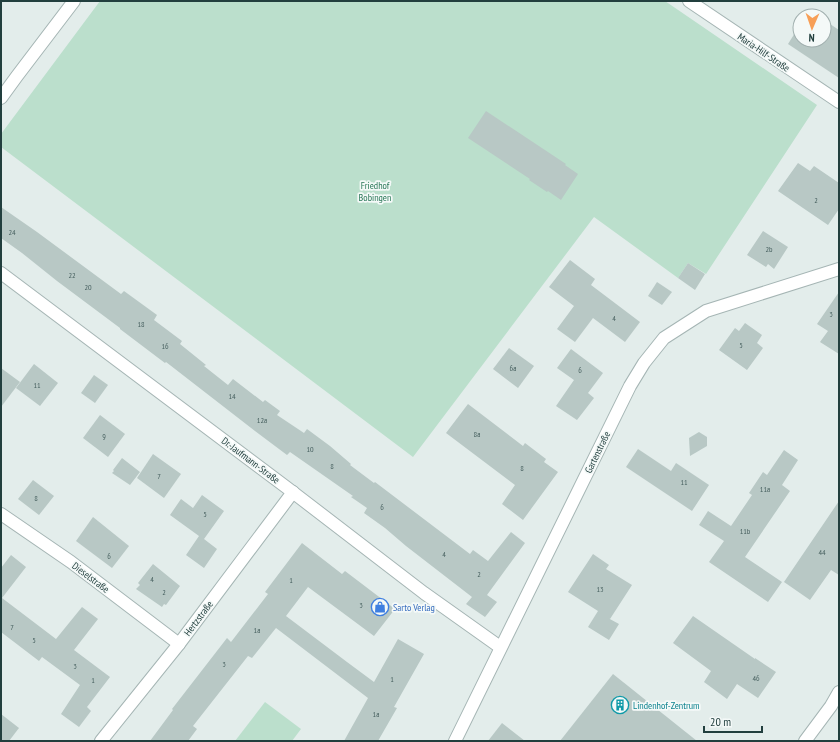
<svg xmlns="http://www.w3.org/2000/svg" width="840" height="742" font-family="'PT Sans Narrow',sans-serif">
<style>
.green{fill:#bbdfcc}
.building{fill:#b8c8c5}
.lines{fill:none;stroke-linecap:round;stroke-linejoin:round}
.minor-casing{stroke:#a5b5b4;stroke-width:14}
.minor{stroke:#fff;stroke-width:12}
.labels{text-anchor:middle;stroke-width:3.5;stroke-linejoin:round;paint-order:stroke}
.number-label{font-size:8px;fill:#486160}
.street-label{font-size:10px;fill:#223f3e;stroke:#f4f9f8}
.park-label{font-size:10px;fill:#2a7858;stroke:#f4f9f8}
.shop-label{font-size:10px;fill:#366cbe;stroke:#f4f9f8;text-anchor:start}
.culture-label{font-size:10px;fill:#0d838f;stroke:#f4f9f8;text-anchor:start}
</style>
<rect width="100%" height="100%" fill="#e3edeb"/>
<g class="green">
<path d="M100 1H665L817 105 706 274 688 263 678 278 594 217 413 457 1 147V134Z"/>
<path d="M265 702 301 729 292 741H235Z"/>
</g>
<g class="building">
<path d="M810 10 818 16H806Z"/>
<path d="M824 20 839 30V78L788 44 800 25V40H824Z"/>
<path d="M486 111 566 164 565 165 578 174 561 200 548 191 547 192 529 180 530 179 468 138Z"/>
<path d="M798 163 810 171 814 166 839 183V209L828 225 778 191Z"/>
<path d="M1 207 37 232 121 294 124 291 157 315 154 320 182 341 180 344 206 365 204 366 228 385 233 379 263 402 265 400 280 411 277 415 304 433 307 429 330 446 351 464 350 465 374 483 375 482 470 554 473 550 488 561 511 532 525 543 487 595 497 602 485 617 466 604 472 597 406 546 385 528 364 513 367 508 351 497 353 496 290 452 287 455 255 431 166 362 165 363 157 357 120 329V328L57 281 22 253 1 238Z"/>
<path d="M763 231 788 247 774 269 768 264 766 267 747 255Z"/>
<path d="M570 260 595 279 591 285 640 322 625 342 593 318 575 342 557 329 574 306 549 287Z"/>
<path d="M688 263 705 274 695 290 678 278Z"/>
<path d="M657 282 672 292 662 305 648 296Z"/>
<path d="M839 292V354L820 342 828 331 817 324Z"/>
<path d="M745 323 762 335 757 343 763 348 747 370 719 350 735 328 739 331Z"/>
<path d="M509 348 534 366 518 388 493 369Z"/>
<path d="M571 349 603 373 588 393 594 398 577 420 556 406 574 380 557 368Z"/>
<path d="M34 364 58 383 40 406 16 388Z"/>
<path d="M1 368 20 382 1 407Z"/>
<path d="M94 375 108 385 95 403 81 393Z"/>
<path d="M468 404 523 446 525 443 546 459 544 462 558 472 523 520 502 504 515 485 446 433Z"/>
<path d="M100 415 125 434 108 457 83 438Z"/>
<path d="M699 432 707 437V446L690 456 689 438Z"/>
<path d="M638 449 671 471 676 463 709 485 692 511 626 467Z"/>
<path d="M784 450 798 460 782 485 790 491 745 557 782 582 768 602 709 562 724 541 699 525 708 511 731 526 752 495 749 493 763 472 767 475Z"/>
<path d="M153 454 181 474 164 498 137 478Z"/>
<path d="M122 458 140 472 130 485 112 473 114 471 113 470Z"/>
<path d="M33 480 54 496 39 515 18 499Z"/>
<path d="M202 495 224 511 204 539 217 549 204 568 186 555 199 536 170 515 181 499 193 508Z"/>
<path d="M839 501V575L831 570 810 600 784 582Z"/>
<path d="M93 517 129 546 112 568 76 541Z"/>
<path d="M302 543 342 574 345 571 395 609 374 636 308 587 286 616 347 662 374 682 398 639 424 654 394 707 397 708 378 741H344L368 698 276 628 252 658 248 656 193 726 197 729 188 741H150L173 710 172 709 227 638 231 642 268 594 265 592Z"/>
<path d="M593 554 609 565 606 569 632 585 610 619 608 618 619 624 609 640 588 627 598 611 568 592Z"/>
<path d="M11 555 26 567 2 598 56 639 82 607 98 619 74 650 110 677 87 707 91 711 79 727 61 714 80 685 42 657 39 661 1 632V568Z"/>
<path d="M153 564 180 586 166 605 164 604 162 607 136 589 140 585 138 583Z"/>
<path d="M693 616 755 659V658L776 672 758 698 737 684 727 699 704 682 711 671 673 643Z"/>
<path d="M613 674 697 741H560Z"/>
<path d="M1 714 19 728 9 741H1Z"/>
<path d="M502 723 525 741H488Z"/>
</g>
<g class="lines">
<defs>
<g id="minor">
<path d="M689 1 839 102"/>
<path d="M1 98 17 76 74 1"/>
<path d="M1 273 286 487 424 593 500 647"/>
<path d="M1 514 71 562 179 644"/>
<path d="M101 741 179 644 293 492"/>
<path d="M455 741 630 386 644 363 664 338 706 311 839 269"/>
<path d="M805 741 831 706 839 692"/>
</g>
</defs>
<use href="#minor" class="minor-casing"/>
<use href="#minor" class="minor"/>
</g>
<defs>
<symbol id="shop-ring" viewBox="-11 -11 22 22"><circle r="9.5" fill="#f4f9f8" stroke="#3f7fe0" stroke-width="1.5"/><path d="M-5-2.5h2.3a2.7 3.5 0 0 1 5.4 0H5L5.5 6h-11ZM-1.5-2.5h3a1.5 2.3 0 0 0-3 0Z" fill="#3f7fe0"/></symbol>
<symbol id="building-ring" viewBox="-11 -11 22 22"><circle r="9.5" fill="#f4f9f8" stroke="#0f9aa8" stroke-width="1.5"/><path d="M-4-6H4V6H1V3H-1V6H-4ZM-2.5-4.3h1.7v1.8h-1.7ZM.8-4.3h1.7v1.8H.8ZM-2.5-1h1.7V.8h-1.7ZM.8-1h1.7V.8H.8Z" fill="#0f9aa8"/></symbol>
</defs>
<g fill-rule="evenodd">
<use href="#shop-ring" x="370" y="597" width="20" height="20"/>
<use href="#building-ring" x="610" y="695" width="20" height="20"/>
</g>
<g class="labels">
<g class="number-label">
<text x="816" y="203">2</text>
<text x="12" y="235">24</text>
<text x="769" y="252">2b</text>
<text x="72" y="278">22</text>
<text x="88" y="290">20</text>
<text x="831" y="317">3</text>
<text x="614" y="321">4</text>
<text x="141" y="327">18</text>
<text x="741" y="348">5</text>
<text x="165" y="349">16</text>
<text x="513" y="371">6a</text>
<text x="580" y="373">6</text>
<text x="37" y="388">11</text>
<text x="232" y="399">14</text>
<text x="262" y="423">12a</text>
<text x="477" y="437">8a</text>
<text x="104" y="439">9</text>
<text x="310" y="452">10</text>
<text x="332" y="469">8</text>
<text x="522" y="471">8</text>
<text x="159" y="479">7</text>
<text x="684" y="485">11</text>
<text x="765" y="492">11a</text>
<text x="36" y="501">8</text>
<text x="382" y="510">6</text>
<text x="205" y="517">5</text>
<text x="745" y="534">11b</text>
<text x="822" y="555">44</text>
<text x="444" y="557">4</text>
<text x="109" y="559">6</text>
<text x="479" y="577">2</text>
<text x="152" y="582">4</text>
<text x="291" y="583">1</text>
<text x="600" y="592">13</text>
<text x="164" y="595">2</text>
<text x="361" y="608">3</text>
<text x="12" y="630">7</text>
<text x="257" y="633">1a</text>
<text x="34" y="643">5</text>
<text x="224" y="667">3</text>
<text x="75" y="669">3</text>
<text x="756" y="681">46</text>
<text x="392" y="682">1</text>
<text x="93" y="683">1</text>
<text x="376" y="717">1a</text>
</g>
<g class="street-label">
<text transform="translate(764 52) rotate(34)" y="4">Maria-Hilf-Straße</text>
<text transform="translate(597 452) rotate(-64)" y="4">Gartenstraße</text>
<text transform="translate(251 460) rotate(37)" y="4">Dr.-Jaufmann-Straße</text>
<text transform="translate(91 577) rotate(37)" y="4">Dieselstraße</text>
<text transform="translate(198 618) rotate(-53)" y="4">Hertzstraße</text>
</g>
<g class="park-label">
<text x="375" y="189">Friedhof<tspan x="375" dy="12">Bobingen</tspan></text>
</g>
<g class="shop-label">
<text x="393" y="611">Sarto Verlag</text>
</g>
<g class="culture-label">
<text x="633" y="709">Lindenhof-Zentrum</text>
</g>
</g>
<rect width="840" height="742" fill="none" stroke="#223f3e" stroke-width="4"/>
<g transform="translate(812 28) rotate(182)"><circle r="19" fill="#f4f9f8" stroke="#a0afae"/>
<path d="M0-3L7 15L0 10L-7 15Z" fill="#f79f57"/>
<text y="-6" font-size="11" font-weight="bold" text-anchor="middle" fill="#223f3e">N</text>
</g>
<path d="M704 726v6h58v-6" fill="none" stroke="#223f3e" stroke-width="2"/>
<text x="710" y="726" font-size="12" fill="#223f3e" stroke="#f4f9f8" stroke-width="3" paint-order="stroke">20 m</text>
</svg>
